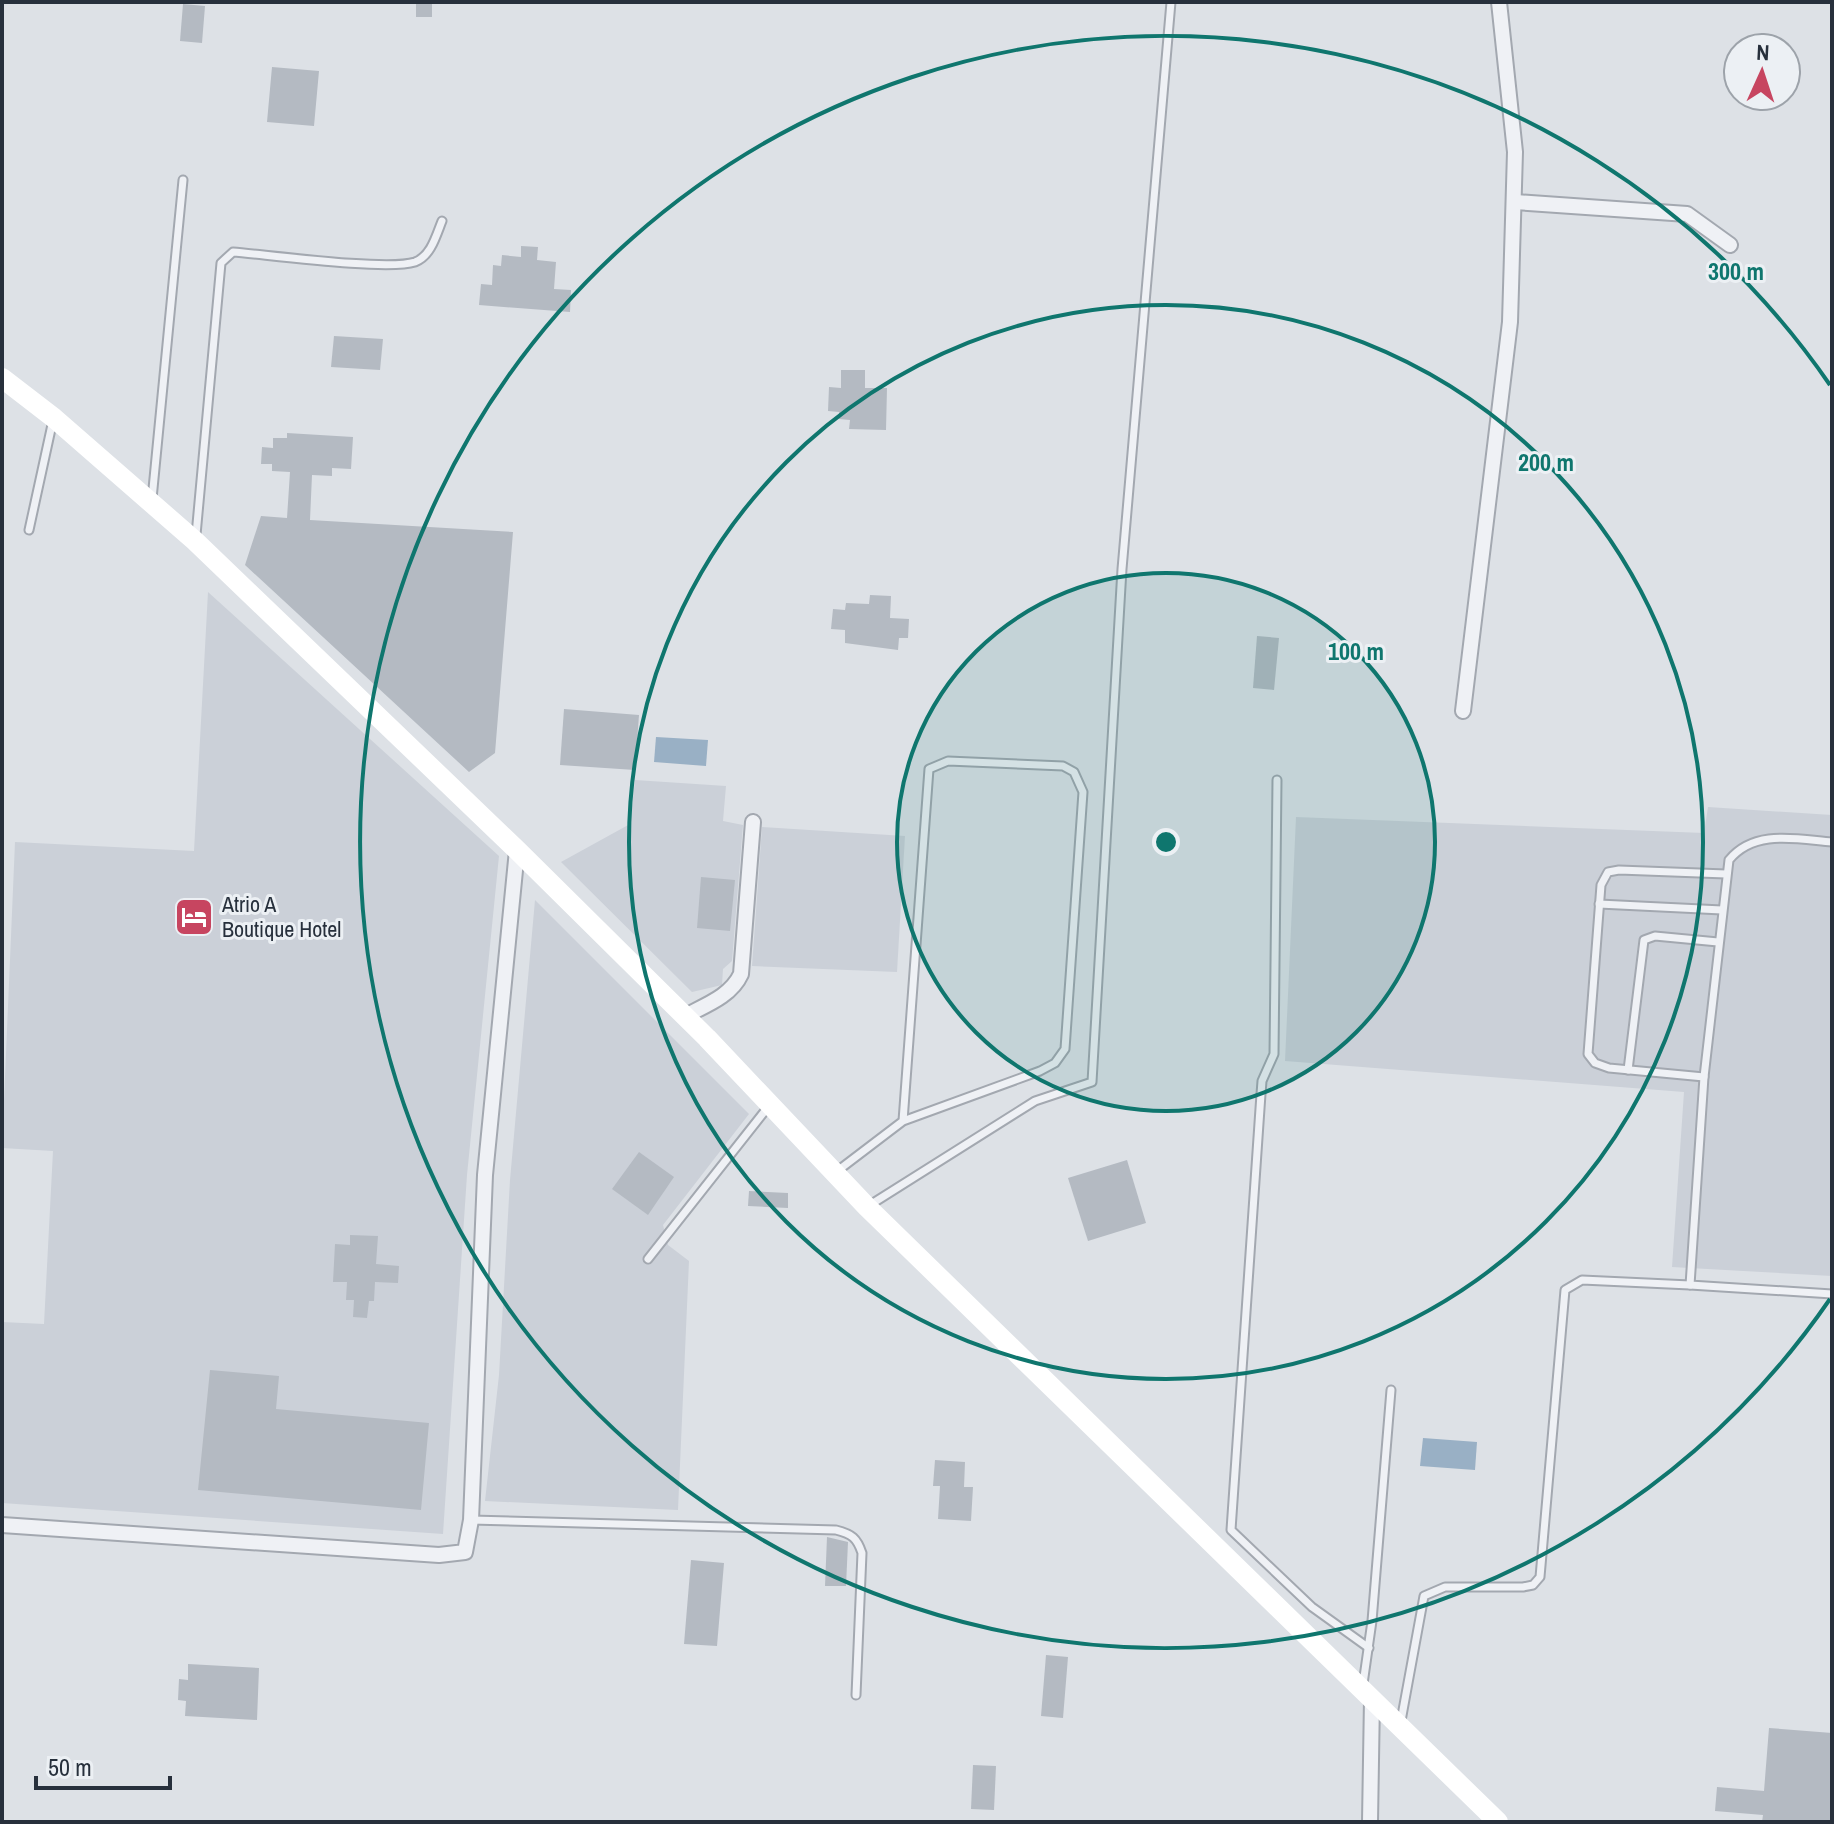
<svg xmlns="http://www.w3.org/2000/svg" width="1834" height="1824" font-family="'Archivo Narrow',sans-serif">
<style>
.built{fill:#cbd0d8}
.water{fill:#99b0c5}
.building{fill:#b4bac2}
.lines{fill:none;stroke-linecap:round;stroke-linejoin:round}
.service-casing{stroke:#a3a8b0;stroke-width:11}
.minor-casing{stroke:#a3a8b0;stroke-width:18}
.service{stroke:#eff1f5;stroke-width:7}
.minor{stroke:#eff1f5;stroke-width:14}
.secondary{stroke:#fff;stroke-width:20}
.ring{fill:none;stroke:#0f766e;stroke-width:4}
.labels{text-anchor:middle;stroke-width:6;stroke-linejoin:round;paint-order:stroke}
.poi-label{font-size:22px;fill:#27303c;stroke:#ecf0f4;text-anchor:start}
.centre{fill:#0f766e;stroke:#ecf0f4;stroke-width:4}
.ring-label{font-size:24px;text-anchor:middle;font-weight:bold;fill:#0f766e;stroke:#ecf0f4;stroke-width:6;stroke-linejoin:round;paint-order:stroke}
</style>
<rect width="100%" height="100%" fill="#dde1e6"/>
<g class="built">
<path d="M208 592 499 856 467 1175 443 1534 2 1503V1322L44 1324 53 1151 2 1148 15 842 194 851Z"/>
<path d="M635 780 726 786 723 821 743 825 732 961 723 969 722 985 692 992 561 862 630 824Z"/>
<path d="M1708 807 1832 815V1276L1672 1267 1684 1092 1285 1061 1296 817 1704 833Z"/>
<path d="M762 827 905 836 897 972 752 966Z"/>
<path d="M535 900 749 1114 663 1225 668 1245 689 1261 678 1510 485 1501 499 1375 510 1180Z"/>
</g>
<g class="water">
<path d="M656 737 708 740 706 766 654 762Z"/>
<path d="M1423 1438 1477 1442 1475 1470 1420 1466Z"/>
</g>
<g class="building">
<rect x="416" y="2" width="16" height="15"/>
<path d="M183 4 205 6 202 43 180 41Z"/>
<path d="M272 67 319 71 314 126 267 122Z"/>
<path d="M521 246 538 247 537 260 556 262 554 289 571 290 570 312 479 305 481 284 492 285 493 265 501 266 502 255 521 257Z"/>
<path d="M334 336 383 339 380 370 331 367Z"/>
<path d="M841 370H865V388H887L886 430 849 429 850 420 839 419V412L828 411 829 387 841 388Z"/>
<path d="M287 433 353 437 351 469 332 468V476L312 475 310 520 513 532 495 753 469 772 245 565 261 516 287 518 290 472 272 471V464H261L262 447 273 448V438H287Z"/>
<path d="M870 595 891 596 890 618 909 619 908 638H899L898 650 845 643V630L831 629 833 609 845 610 846 603 869 604Z"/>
<path d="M1257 636 1279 638 1274 690 1253 688Z"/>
<path d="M564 709 639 715 635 770 560 765Z"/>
<path d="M701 877 735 880 730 931 697 928Z"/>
<path d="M639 1152 674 1177 648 1215 612 1189Z"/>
<path d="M1127 1160 1146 1223 1088 1241 1068 1178Z"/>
<path d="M749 1191 788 1193V1208L748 1206Z"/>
<path d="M350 1235 378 1236 376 1264 399 1266 398 1283 375 1282 374 1301H369L367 1318 353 1317 354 1300H346L347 1282H333L335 1244 350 1245Z"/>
<path d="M210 1370 279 1376 276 1409 429 1423 421 1510 198 1490Z"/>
<path d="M935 1460 965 1462 964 1487H973L971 1521 938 1519 940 1486H933Z"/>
<path d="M827 1537 848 1542 846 1586H825Z"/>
<path d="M691 1560 724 1563 717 1646 684 1644Z"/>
<path d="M1046 1655 1068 1657 1063 1718 1041 1716Z"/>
<path d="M188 1664 259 1668 257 1720 185 1716 186 1701 178 1700 179 1679 188 1680Z"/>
<path d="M1769 1728 1832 1733V1822H1762L1763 1815 1715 1811 1717 1787 1764 1791Z"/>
<path d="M973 1765 996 1766 994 1810 971 1809Z"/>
</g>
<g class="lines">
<defs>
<g id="service">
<path d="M152 499 183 180"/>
<path d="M29 530 53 420"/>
<path d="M196 535 221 263 233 252C269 255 387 271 415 262 431 256 436 236 442 221"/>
<path d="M1277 780 1274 1054 1262 1081 1261 1094 1231 1530 1312 1607 1369 1648"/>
<path d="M1832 842C1796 839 1754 829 1729 860L1704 1077 1690 1285 1832 1294"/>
<path d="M1599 904 1722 910"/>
<path d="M1628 1070 1644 940 1655 936 1718 942"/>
<path d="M1704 1077 1609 1068 1595 1063 1588 1054 1601 885 1608 872 1619 870 1726 874"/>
<path d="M836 1172 903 1121 1040 1071 1055 1063 1065 1049 1083 792 1074 772 1063 766 948 761 929 769 903 1121"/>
<path d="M870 1205 1035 1101 1092 1082 1122 569 1171 2"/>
<path d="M648 1259 768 1107"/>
<path d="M471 1520 836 1530C852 1534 857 1538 862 1553L856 1695"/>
<path d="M1363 1684 1372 1621 1391 1390"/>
<path d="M1401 1721 1424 1596 1445 1587H1523L1533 1585 1540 1577 1565 1290 1582 1280 1690 1285"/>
</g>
<g id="minor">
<path d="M1515 202 1687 214 1730 245"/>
<path d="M1463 711 1510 322 1515 152 1499 2"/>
<path d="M685 1016C706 1005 731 996 741 974L753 822"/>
<path d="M2 1525 439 1555 465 1552 471 1520 485 1175 517 850"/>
<path d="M1370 1822 1372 1699"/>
</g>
</defs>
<use href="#service" class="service-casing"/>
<use href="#minor" class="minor-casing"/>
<use href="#service" class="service"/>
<use href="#minor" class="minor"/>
<path class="secondary" d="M2 378 54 418 195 541 517 850 707 1038 867 1207 1498 1822"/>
</g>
<circle cx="1166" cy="842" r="269" fill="#0f766e" fill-opacity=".12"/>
<g class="ring">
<circle cx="1166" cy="842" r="269"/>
<circle cx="1166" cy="842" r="537"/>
<path d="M1830 1299A806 806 0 1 1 1830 385"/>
</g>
<defs>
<symbol id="hotel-square" viewBox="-11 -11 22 22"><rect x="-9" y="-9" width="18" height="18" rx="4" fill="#c74560" stroke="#ecf0f4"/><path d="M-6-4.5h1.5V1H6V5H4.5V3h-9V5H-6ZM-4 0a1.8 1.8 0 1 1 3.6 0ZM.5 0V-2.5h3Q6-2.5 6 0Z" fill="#fff"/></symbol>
</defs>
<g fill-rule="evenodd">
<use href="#hotel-square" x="172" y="895" width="44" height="44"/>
</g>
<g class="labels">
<g class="poi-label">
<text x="222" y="912">Atrio A<tspan x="222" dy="25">Boutique Hotel</tspan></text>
</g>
</g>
<circle cx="1166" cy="842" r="12" class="centre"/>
<g class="ring-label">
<text x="1736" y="280">300 m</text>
<text x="1546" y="471">200 m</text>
<text x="1356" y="660">100 m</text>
</g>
<rect width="1834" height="1824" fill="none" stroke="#27303c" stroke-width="8"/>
<g transform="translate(1762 72) rotate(3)"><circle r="38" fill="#ecf0f4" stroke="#9da3aa" stroke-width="2"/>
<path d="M0-6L14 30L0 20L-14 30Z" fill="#c74560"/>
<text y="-12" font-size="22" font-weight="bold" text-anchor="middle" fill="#27303c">N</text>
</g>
<path d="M36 1776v12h134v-12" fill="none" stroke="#27303c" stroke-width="4"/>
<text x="48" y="1776" font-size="24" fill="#27303c" stroke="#ecf0f4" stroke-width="6" paint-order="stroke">50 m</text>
</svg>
